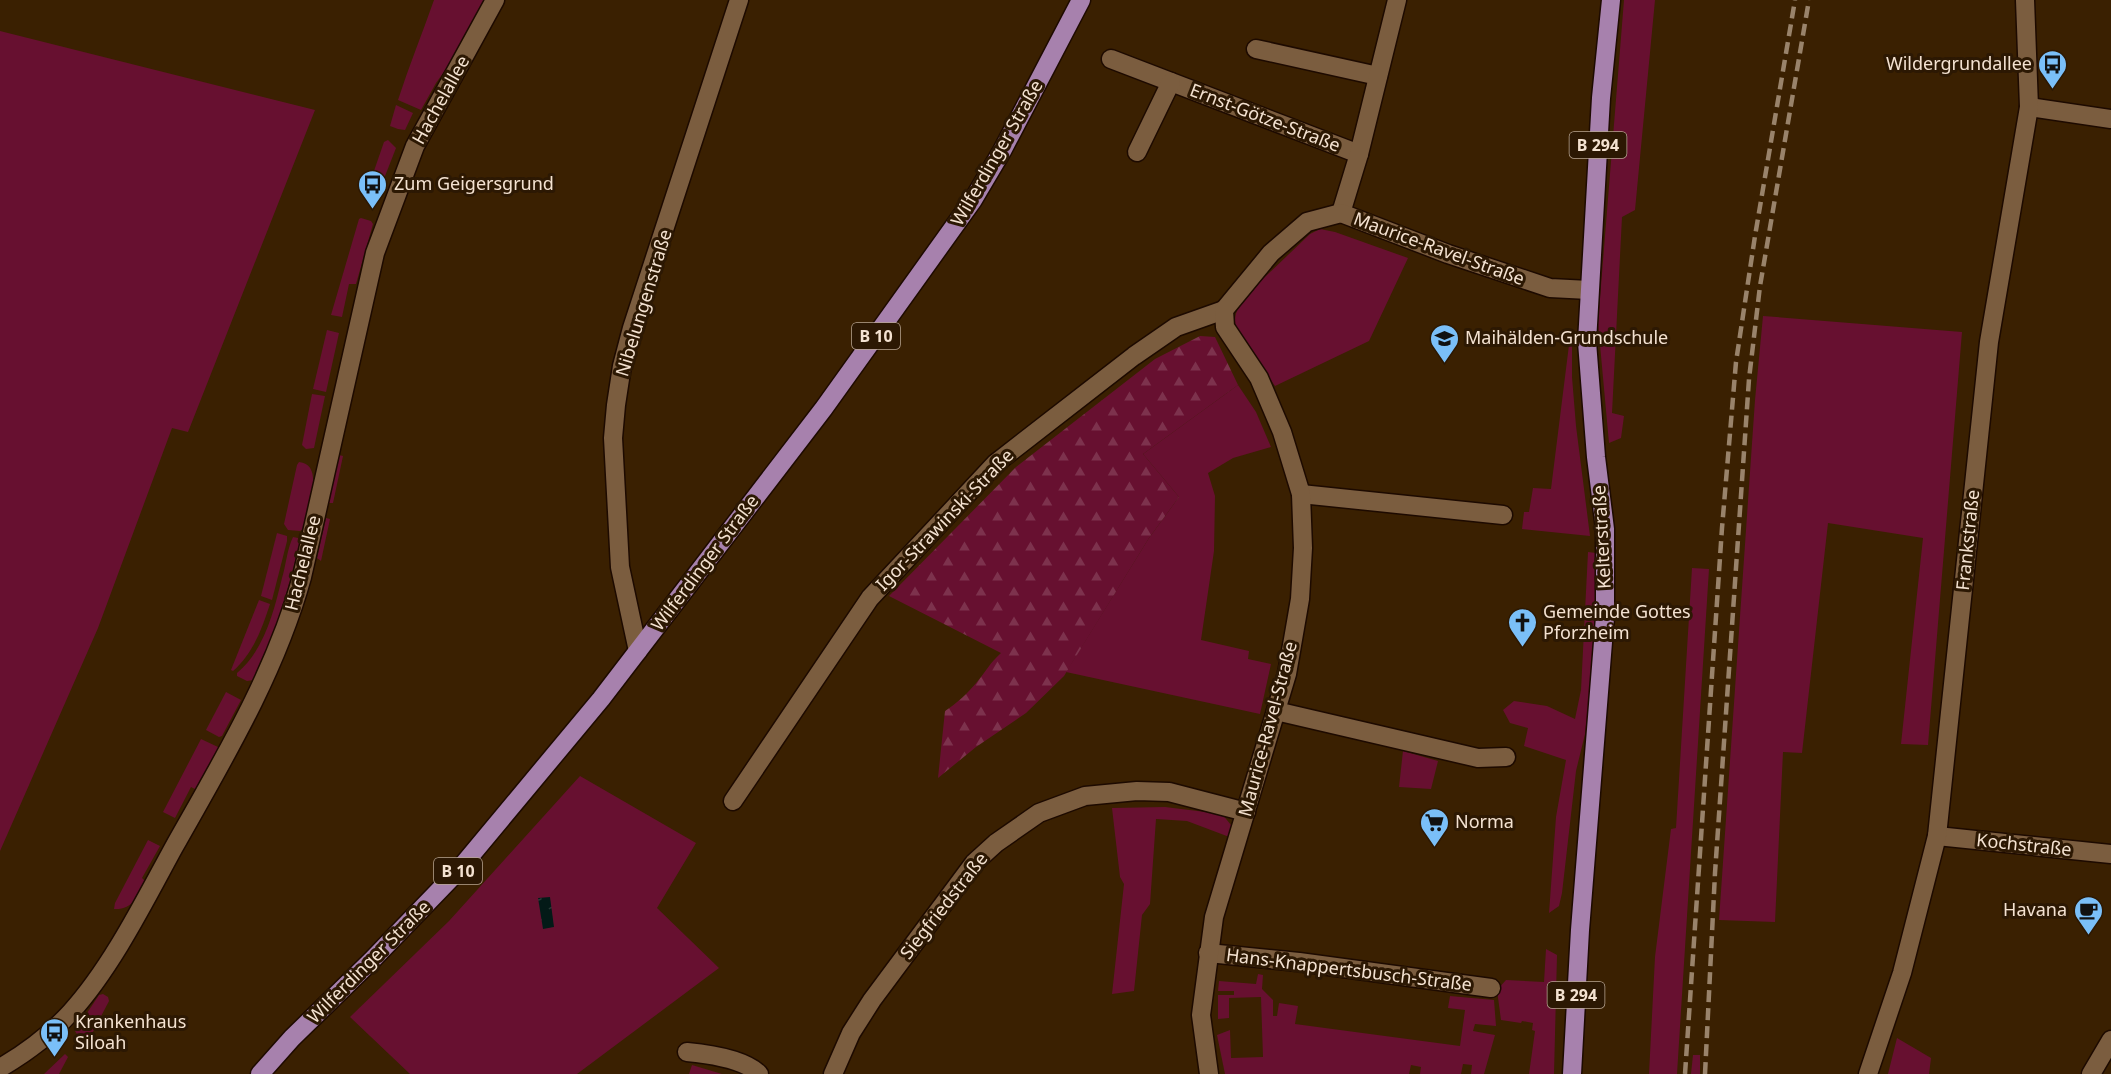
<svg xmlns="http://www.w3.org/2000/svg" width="2111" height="1074" font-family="'Noto Sans',sans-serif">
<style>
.green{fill:#671030}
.forest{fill:url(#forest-firs)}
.water{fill:url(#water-ripples)}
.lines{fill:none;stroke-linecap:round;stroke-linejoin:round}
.minor-casing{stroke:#1d0a00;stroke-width:21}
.major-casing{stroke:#1d0a00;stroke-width:21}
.minor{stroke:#7b5d3f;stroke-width:18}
.major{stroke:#a781ad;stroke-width:18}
.rail{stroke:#99836b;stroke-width:4.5;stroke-dasharray:12 6;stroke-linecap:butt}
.labels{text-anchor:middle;stroke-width:6;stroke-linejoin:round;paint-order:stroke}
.shield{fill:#2c1803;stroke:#b8a593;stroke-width:1.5}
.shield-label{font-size:16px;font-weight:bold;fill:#f4e2d1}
.poi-label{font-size:18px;fill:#f4e2d1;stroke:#2c1803;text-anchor:start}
.street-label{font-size:18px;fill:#f4e2d1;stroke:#2c1803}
</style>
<defs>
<pattern id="forest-firs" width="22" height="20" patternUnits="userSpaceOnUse" patternTransform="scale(1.5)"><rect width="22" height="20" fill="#671030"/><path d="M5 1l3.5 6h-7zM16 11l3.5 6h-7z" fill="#7d324d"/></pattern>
<pattern id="water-ripples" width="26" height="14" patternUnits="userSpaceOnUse" patternTransform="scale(1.5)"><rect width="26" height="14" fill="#031a17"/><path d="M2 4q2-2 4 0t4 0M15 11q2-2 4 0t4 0" fill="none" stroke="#283b38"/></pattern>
</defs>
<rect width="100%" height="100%" fill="#3a2001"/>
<g class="green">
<path d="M434 0H485L453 59 436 83 421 110 398 100C409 66 422 34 434 0Z"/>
<path d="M1624 0H1655L1635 210 1622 217 1612 413 1624 416 1621 438 1609 443 1598 323Z"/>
<path d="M0 31 315 110 188 432 172 428 98 628 0 851Z"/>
<path d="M396 105 413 113 405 130 398 129 390 126Z"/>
<path d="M388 140 396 148 376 199 374 200 367 197 366 194 384 142Z"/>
<path d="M361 218 371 221 373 224 356 284H349L342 317 331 315 359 219Z"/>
<path d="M1320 229 1335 232 1408 258 1369 341 1275 386C1266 373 1235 335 1235 321 1235 311 1241 303 1246 295L1310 234Z"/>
<path d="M1763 316 1962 332 1928 745 1901 744 1923 538 1828 523 1802 753 1783 752 1775 922 1719 920 1755 400Z"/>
<path d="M1571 329H1572V377L1576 426 1590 536 1522 529 1524 512H1529L1533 488 1551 489Z"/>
<path d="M327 330 339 333 326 392 313 389Z"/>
<path d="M1238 385 1256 412 1271 447 1233 458 1208 473 1215 496 1214 551 1201 640 1249 651 1248 659 1271 664 1260 714 1066 672 1149 538 1179 497 1143 454Z"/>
<path d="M312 394 325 396 314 448 306 449 302 445Z"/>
<path d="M339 455 343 456 333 503H329Z"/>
<path d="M299 462C326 464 307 512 303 529L300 531 288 530 284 524 297 465Z"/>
<path d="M326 518 330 519 321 561 317 558Z"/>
<path d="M277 533 287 536V541L272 600 261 596Z"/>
<path d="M293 537 298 538 300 543 279 620 254 680 247 681 237 676V673C264 651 274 611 282 578 286 565 287 549 293 537Z"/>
<path d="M1588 552 1596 553 1597 602 1591 681 1585 734 1576 771 1562 893 1559 906 1549 913 1556 817 1566 760 1524 746 1528 728 1510 723 1503 710 1514 701 1547 706 1575 719 1581 690Z"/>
<path d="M1692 568 1709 569 1677 1074H1649L1655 957 1671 829 1676 828Z"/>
<path d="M259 600 270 604C262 629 253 653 233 671L231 670Z"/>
<path d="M226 692 241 700 222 736 219 737 206 730Z"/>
<path d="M201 739 218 747V750L197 790 191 787 175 818 163 812Z"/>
<path d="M1403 751 1438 761 1431 789 1399 787Z"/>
<path d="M580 776 696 843 657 908 719 968 577 1074H410L350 1017 449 921Z"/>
<path d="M1165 807 1222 814 1231 825 1232 838 1187 821 1156 819 1150 904 1142 915 1134 991 1112 994 1124 884 1120 877 1112 808Z"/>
<path d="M148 840 160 846 142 878 147 883C139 896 132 910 114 909L115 903Z"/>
<path d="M1546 949 1557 955 1554 1074H1529L1535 1031 1532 1030 1533 1023 1522 1021 1521 1023 1501 1020 1497 990 1506 980 1544 982Z"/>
<path d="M1258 974 1263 975 1262 989 1273 1000V1016H1277L1279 1003 1298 1006 1295 1024 1460 1046 1465 1010 1448 1008 1450 996 1494 1000 1496 1026 1475 1024 1473 1031 1495 1035 1484 1074H1471L1472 1065 1463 1064 1461 1074H1420L1421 1067 1411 1065 1409 1074H1225L1217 1035 1230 1030 1231 1058 1263 1057 1261 997 1229 998V1018L1218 1019V995H1234V991H1218L1219 981 1256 984Z"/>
<path d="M103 994 108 997 109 1001 85 1047 75 1031 99 995Z"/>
<path d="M1897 1038 1931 1058 1929 1074H1888Z"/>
<path d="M65 1054 68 1057 59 1074H44Z"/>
<path d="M1693 1055H1700V1074H1691Z"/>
<path d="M692 1065 722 1074H689Z"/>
</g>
<path class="forest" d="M1200 336 1215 337 1238 385 1143 454 1179 497 1149 538 1064 676 1026 713 976 747 938 778 945 711C957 703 968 693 977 682 987 670 989 664 1001 653L889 596 1016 467 1155 359Z"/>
<path class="water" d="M550 897 554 927 543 929 538 898Z"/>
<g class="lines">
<defs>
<g id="minor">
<path d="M1256 49 1378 76"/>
<path d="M1111 59 1359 154"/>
<path d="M2029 107 2111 119"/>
<path d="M1137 152 1171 82"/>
<path d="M1341 213 1359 154 1397 0"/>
<path d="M1301 494 1503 515"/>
<path d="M638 651 620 567 613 438 616 405 622 366 632 328 739 0"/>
<path d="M1276 711 1478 758 1506 757"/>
<path d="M733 801 870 598 996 463 1134 356 1176 327 1224 310"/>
<path d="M1937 836 2111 854"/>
<path d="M1208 953 1299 962 1491 988"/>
<path d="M687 1052C708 1054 744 1059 759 1074"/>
<path d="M0 1068C26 1053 51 1034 71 1012 112 967 145 900 174 847 223 760 275 674 302 577L375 253 415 146 495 0"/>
<path d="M833 1074 851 1033 872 1000 974 863 996 843 1039 813 1085 796 1137 791 1169 792 1246 812"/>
<path d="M1209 1074 1201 1015 1214 917 1287 674 1300 599 1303 548 1301 494 1282 432 1259 378 1225 327 1224 310 1271 253 1307 222 1341 213 1448 254 1550 288 1589 290"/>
<path d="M1868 1074 1902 973 1937 836 1989 342 2029 107 2025 0"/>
<path d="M2091 1074 2111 1040"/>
</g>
<g id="major">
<path d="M260 1074 292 1038 371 961 457 872 601 699 824 408 973 200 1002 151 1081 0"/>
<path d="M1572 1074 1580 930 1605 617V529L1596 457 1587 342 1601 98 1611 0"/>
</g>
</defs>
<use href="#minor" class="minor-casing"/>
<use href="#major" class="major-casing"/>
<use href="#minor" class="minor"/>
<use href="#major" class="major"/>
<g class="rail">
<path d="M1685 1074 1722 528 1736 362 1755 236 1795 0"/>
<path d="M1705 1074 1715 873 1749 379 1760 286 1809 0"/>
</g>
</g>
<defs>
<symbol id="bus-pin" viewBox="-11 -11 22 30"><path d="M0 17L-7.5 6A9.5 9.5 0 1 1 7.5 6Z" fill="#7abff8" stroke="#2c1803"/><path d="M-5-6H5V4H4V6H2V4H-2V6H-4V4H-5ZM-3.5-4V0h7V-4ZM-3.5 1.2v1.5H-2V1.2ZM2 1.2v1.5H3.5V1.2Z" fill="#111"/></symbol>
<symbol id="school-pin" viewBox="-11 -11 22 30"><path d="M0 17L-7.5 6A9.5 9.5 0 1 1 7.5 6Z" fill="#7abff8" stroke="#2c1803"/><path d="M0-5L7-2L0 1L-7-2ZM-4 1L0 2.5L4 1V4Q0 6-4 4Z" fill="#111"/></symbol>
<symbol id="church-pin" viewBox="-11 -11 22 30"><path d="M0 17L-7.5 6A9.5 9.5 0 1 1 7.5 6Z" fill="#7abff8" stroke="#2c1803"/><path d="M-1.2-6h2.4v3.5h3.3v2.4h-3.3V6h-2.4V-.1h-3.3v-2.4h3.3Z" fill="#111"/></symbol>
<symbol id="supermarket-pin" viewBox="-11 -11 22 30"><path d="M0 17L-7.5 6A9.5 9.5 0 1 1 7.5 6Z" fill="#7abff8" stroke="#2c1803"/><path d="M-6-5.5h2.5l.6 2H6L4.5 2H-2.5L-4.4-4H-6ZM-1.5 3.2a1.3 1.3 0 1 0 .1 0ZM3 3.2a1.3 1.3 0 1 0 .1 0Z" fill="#111"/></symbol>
<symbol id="cafe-pin" viewBox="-11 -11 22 30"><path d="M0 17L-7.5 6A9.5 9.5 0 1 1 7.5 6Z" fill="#7abff8" stroke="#2c1803"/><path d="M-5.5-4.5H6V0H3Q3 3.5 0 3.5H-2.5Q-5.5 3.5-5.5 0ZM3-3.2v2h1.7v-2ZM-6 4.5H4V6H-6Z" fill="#111"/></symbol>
</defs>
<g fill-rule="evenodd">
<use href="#bus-pin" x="2036" y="48" width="33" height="45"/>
<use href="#bus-pin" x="356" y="168" width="33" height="45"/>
<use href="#school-pin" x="1428" y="322" width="33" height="45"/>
<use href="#church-pin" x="1506" y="606" width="33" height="45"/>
<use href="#supermarket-pin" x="1418" y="806" width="33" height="45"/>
<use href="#cafe-pin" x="2072" y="894" width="33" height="45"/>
<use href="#bus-pin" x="38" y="1016" width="33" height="45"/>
</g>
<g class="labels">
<g class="shield">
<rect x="1569.5" y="132" width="57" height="26" rx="4.5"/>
<rect x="852" y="323" width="48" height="26" rx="4.5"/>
<rect x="434" y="858" width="48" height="26" rx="4.5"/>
<rect x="1547.5" y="982" width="57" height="26" rx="4.5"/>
</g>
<g class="shield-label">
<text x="1598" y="151">B 294</text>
<text x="876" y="342">B 10</text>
<text x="458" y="877">B 10</text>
<text x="1576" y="1001">B 294</text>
</g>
<g class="poi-label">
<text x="2032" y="70" text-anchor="end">Wildergrundallee</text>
<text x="394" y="190">Zum Geigersgrund</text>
<text x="1465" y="344">Maihälden-Grundschule</text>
<text x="1543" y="618">Gemeinde Gottes<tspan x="1543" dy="21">Pforzheim</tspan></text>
<text x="1455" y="828">Norma</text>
<text x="2067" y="916" text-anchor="end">Havana</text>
<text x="75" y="1028">Krankenhaus<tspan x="75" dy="21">Siloah</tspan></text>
</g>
<g class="street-label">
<text transform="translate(441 100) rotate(-61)" y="6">Hachelallee</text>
<text transform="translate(1265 118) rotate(21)" y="6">Ernst-Götze-Straße</text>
<text transform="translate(997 153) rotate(-60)" y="6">Wilferdinger Straße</text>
<text transform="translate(1439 249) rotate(20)" y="6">Maurice-Ravel-Straße</text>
<text transform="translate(644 303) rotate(-73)" y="6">Nibelungenstraße</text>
<text transform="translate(945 520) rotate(-46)" y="6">Igor-Strawinski-Straße</text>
<text transform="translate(1602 537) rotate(-93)" y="6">Kelterstraße</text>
<text transform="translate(1968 540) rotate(-84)" y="6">Frankstraße</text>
<text transform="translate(303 563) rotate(-76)" y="6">Hachelallee</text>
<text transform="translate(705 563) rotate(-53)" y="6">Wilferdinger Straße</text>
<text transform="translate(1268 729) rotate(-75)" y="6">Maurice-Ravel-Straße</text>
<text transform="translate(2024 845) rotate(6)" y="6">Kochstraße</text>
<text transform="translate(944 906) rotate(-52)" y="6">Siegfriedstraße</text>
<text transform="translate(369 962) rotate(-45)" y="6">Wilferdinger Straße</text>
<text transform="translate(1349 970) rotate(7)" y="6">Hans-Knappertsbusch-Straße</text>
</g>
</g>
</svg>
